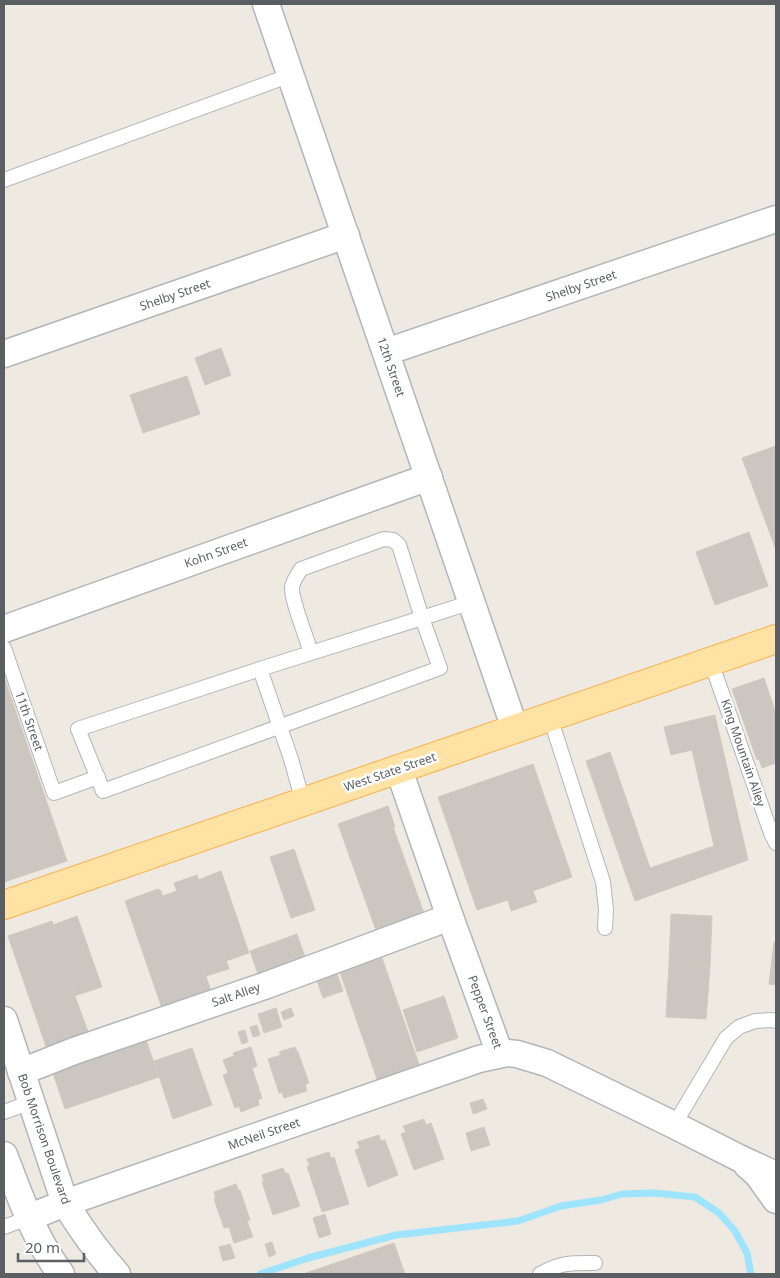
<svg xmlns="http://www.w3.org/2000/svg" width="780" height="1278" font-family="'Noto Sans',sans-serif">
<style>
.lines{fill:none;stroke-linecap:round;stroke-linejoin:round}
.stream{stroke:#9fe4ff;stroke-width:7}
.building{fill:#cbc6c0;stroke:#d3c9be}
.lane-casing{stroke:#b2b6ba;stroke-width:16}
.street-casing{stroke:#b2b6ba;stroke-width:29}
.primary-casing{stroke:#fdaf4a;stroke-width:30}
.lane{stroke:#fff;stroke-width:14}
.street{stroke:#fff;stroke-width:26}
.primary{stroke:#ffe2a4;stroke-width:28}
.labels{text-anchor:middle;stroke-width:5;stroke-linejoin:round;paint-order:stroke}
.street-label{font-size:12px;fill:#595f63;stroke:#fff}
</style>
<rect width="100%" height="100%" fill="#eee9e1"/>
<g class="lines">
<path class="stream" d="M260 1274 308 1258 396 1235 518 1221 561 1206 601 1200 622 1194 654 1193 695 1197 719 1213 735 1231 747 1253 751 1274"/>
</g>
<g class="building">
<path d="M221 348 231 375 205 385 195 358Z"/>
<path d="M187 376 200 414 143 433 130 395Z"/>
<path d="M776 446V550L742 458Z"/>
<path d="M749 532 768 586 715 605 696 552Z"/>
<path d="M4 677 67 861 4 882Z"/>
<path d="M764 678 776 714V763L762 768 759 759 757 760 732 689Z"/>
<path d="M715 715 748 860 635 901 586 761 610 752 650 868 714 846 692 750 671 755 664 727Z"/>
<path d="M533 764 572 877 533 891 537 902 511 911 508 900 477 910 438 797Z"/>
<path d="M388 806 395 827H393L426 919 378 936 338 824Z"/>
<path d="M294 849 315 910 291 918 270 857Z"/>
<path d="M221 871 249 953 226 961 198 880Z"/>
<path d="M197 875 229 969 206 976 174 883Z"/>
<path d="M158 889 161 891 162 896 177 891 213 997 164 1014 125 901Z"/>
<path d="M671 914 712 916 710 967 669 965Z"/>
<path d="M77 916 102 987 77 995 53 925Z"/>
<path d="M52 921 77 995 75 996 91 1040 49 1055 8 936Z"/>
<path d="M297 934 307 963 260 980 250 951Z"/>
<path d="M774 942 776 943V985L769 984Z"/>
<path d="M382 958 421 1070 379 1085 340 972Z"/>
<path d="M669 965 710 967 706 1019 666 1017Z"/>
<path d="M336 971 343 991 323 998 316 978Z"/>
<path d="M444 996 458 1038 417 1052 403 1010Z"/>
<path d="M276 1008 282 1027 264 1033 258 1014Z"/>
<path d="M291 1008 294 1016 284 1020 281 1012Z"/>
<path d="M257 1025 260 1035 253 1037 250 1027Z"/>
<path d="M245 1030 248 1042 242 1044 238 1032Z"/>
<path d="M145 1037 159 1077 65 1109 52 1070Z"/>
<path d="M251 1047 257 1066 252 1068 262 1098 258 1100 259 1105 241 1112 239 1106 235 1108 223 1075 228 1073 223 1060 234 1056 233 1053Z"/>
<path d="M295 1047 297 1052H298L309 1083 305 1084 307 1091 284 1098 282 1092 279 1093 268 1059 281 1055 279 1052Z"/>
<path d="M192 1048 212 1105 173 1119 154 1061Z"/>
<path d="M483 1099 487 1109 473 1114 470 1103Z"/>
<path d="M424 1119 426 1125 431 1123 444 1159 414 1170 401 1134 406 1132 403 1126Z"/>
<path d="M484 1127 490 1145 471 1151 466 1133Z"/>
<path d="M379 1135 381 1141 385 1140 398 1175 368 1187 355 1150 360 1148 357 1142Z"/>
<path d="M329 1152 331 1158 334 1157 349 1204 322 1212 307 1166H310L307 1159Z"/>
<path d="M283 1168 286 1174 288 1173 300 1206 273 1215 262 1182H264L262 1175Z"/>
<path d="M236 1184 238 1190H240L250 1220 247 1221 253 1237 234 1243 229 1227 224 1228 214 1199 216 1198 214 1192Z"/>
<path d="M325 1214 331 1234 319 1238 313 1218Z"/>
<path d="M272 1242 276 1254 269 1257 265 1244Z"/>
<path d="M394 1243 405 1274H303Z"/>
<path d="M230 1244 235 1258 223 1261 219 1247Z"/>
</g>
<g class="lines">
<defs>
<g id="lane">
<path d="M4 180 291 75"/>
<path d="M4 648 54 793 98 777"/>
<path d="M311 653C307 638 291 600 292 587 293 581 298 574 301 569L384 539 393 540 399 545 422 618 440 668 103 791 78 729 260 669 422 618 472 602"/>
<path d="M711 662 771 833 776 843"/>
<path d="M260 669 291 759 303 802"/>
<path d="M550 717 603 882 606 910 605 928"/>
<path d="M4 1112 31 1102"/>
<path d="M674 1125 726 1038 739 1027 755 1021 772 1020 776 1021"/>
<path d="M4 1227 28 1218"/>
<path d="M540 1274C561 1262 572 1263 595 1263"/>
</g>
<g id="street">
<path d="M266 4 515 729"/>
<path d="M386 352 776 219"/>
<path d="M4 354 346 235"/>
<path d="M4 629 429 477"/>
<path d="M399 770 450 917 500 1054"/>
<path d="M4 1020 65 1203C81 1229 97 1252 117 1274"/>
<path d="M21 1072 74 1051 267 985 450 917"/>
<path d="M4 1155C20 1196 34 1238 61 1274"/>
<path d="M747 1165 758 1175 776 1200"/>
<path d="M28 1218 65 1203 479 1059 507 1053 517 1054 547 1063 674 1125 741 1159 776 1175"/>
</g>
<path id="primary" d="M4 905 776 639"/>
</defs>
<use href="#lane" class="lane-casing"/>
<use href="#street" class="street-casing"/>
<use href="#primary" class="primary-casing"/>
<use href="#lane" class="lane"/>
<use href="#street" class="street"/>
<use href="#primary" class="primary"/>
</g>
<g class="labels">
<g class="street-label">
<text transform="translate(581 286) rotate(-19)" y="4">Shelby Street</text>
<text transform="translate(175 295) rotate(-19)" y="4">Shelby Street</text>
<text transform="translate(391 367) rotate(71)" y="4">12th Street</text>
<text transform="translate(216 553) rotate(-20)" y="4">Kohn Street</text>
<text transform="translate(29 721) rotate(71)" y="4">11th Street</text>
<text transform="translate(743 753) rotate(71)" y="4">King Mountain Alley</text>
<text transform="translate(390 772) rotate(-19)" y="4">West State Street</text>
<text transform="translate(236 995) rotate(-19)" y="4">Salt Alley</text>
<text transform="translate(485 1012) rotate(70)" y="4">Pepper Street</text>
<text transform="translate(264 1134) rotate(-19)" y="4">McNeil Street</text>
<text transform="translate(44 1139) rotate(71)" y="4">Bob Morrison Boulevard</text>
</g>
</g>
<rect width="780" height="1278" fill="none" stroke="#595f63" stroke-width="10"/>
<path d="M18 1253v8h66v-8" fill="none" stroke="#595f63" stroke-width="2.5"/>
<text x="25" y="1253" font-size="15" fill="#595f63" stroke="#ffffff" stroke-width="4" paint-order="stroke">20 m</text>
</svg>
